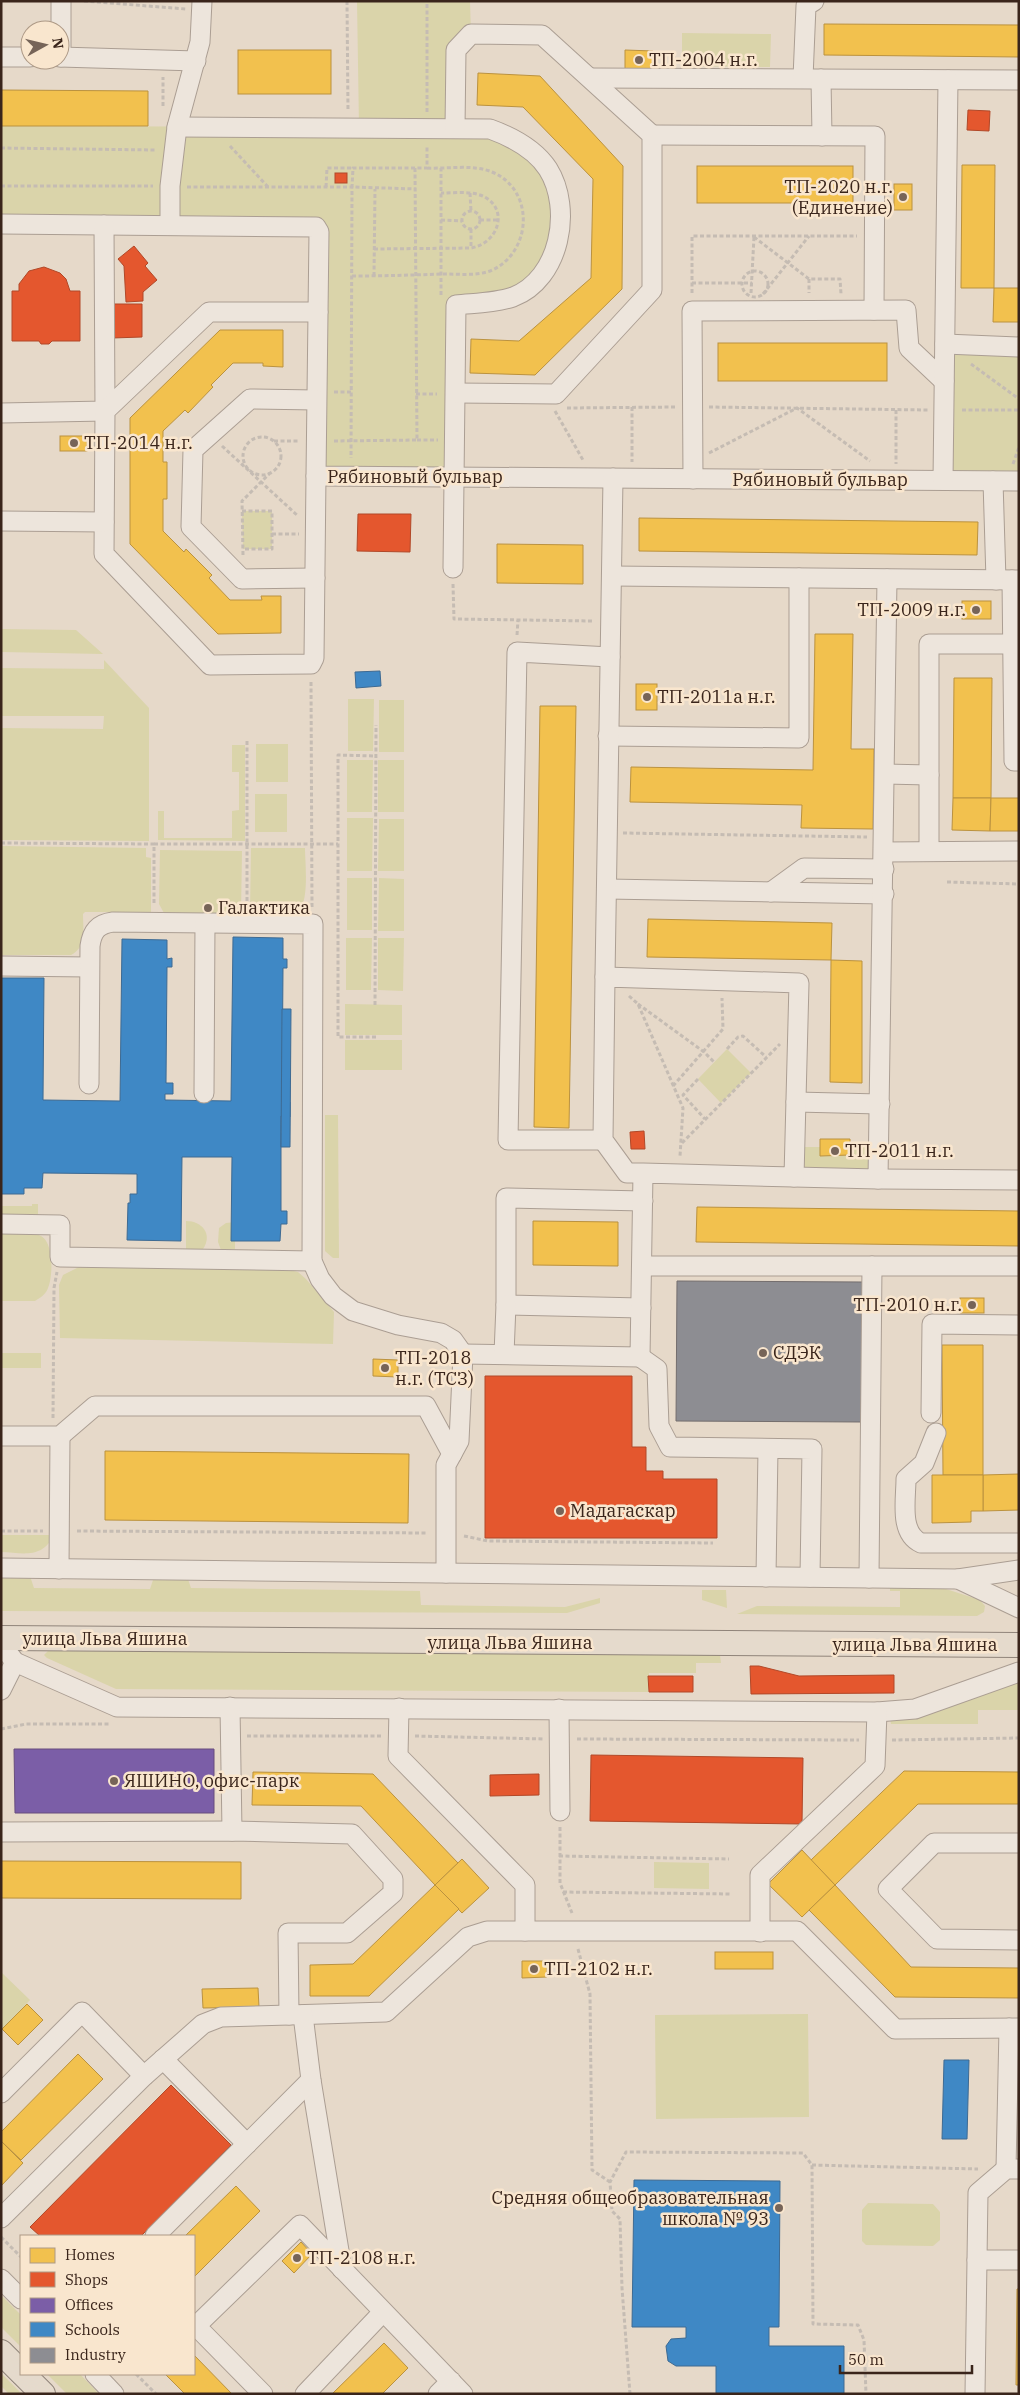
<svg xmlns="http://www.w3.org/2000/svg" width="1020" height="2395" font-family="'IBM Plex Serif',serif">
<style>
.green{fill:#dad4aa}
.homes{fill:#f2c14e;stroke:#bb923f}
.shops{fill:#e4572e;stroke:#b14828}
.offices{fill:#7b5ea7;stroke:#684d7d}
.schools{fill:#3f88c5;stroke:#3e6a92}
.industry{fill:#8d8d92;stroke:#746e6e}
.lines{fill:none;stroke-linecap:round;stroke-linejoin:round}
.minor-casing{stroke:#ab9e93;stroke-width:21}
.major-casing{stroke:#90847a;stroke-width:26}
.path{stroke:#c5bcb3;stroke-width:3;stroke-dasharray:4 2.5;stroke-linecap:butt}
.minor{stroke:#ede5dc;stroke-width:19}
.major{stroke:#e5dacc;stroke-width:24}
.poi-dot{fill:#766458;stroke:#f9e6ce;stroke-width:2}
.labels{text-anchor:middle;stroke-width:5;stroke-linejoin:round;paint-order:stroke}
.poi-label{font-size:18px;fill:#3a251b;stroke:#f9e6ce;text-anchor:start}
.street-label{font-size:18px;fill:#3a251b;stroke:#f9e6ce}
</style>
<rect width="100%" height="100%" fill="#e6d9c9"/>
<g class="green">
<path d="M357 1H470L471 34 456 50 455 127 490 129 548 169 560 232 530 286 456 305 455 477 316 476 319 232 1 224V126L359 127Z"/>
<path d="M682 33 771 34 770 67 682 66Z"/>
<path d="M945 344 1019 347V481L943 480Z"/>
<path d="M242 511H272V549H243Z"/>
<path d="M1 629 76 630 103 654 1 652Z"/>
<path d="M104 660 149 708V841L1 840V728L103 729 104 716H1V668L104 669Z"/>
<path d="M348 699H374L373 751H348Z"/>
<rect x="379" y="700" width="25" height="52"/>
<rect x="256" y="744" width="32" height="38"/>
<path d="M232 745H245V841L158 840V811H164V838H232V811L239 810V772H232Z"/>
<path d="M347 760H373L372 812H347Z"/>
<rect x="378" y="760" width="26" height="52"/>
<rect x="255" y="794" width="32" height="38"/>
<path d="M347 818H373L372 871H347Z"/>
<path d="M379 819H404V871H378Z"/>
<path d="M1 846 146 848V857L151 858V912H85L83 914C83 930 87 947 71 955H1Z"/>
<path d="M251 848H305C305 862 310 905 297 912 285 918 263 913 250 913Z"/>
<path d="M160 850 242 851 241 913H164L159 904Z"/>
<rect x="347" y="878" width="25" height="52"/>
<path d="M379 878 404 879V931H378Z"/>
<path d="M346 938H372L371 990H346Z"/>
<path d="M378 938H404L403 991 378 990Z"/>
<path d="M345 1004 402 1005V1035H345Z"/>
<rect x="345" y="1040" width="57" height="30"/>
<path d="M727 1049 751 1073 721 1103 698 1079Z"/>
<path d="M325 1115H338L339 1258H333L325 1251Z"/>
<path d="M850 1145 879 1146 878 1179 795 1177V1147H820V1156L850 1155Z"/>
<path d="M32 1204H38V1216H1V1206H32Z"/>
<path d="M186 1221C202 1221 213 1234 203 1249L186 1250Z"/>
<path d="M235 1222V1249L221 1250 218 1242 219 1228 226 1223Z"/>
<path d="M1 1234C12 1234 31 1230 41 1236 54 1243 53 1276 48 1288 46 1294 40 1298 35 1301H1Z"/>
<path d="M79 1267 289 1270 298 1272 306 1279 334 1312 333 1344 60 1338 59 1285 63 1275Z"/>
<rect x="1" y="1353" width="40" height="15"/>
<path d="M1 1535H54C42 1559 24 1553 1 1552Z"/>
<path d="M1 1572 29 1573 34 1588 150 1589 154 1577 188 1579 191 1588 420 1591 421 1605 565 1607 600 1598V1603L567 1613 1 1611Z"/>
<path d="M915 1579 980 1600 985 1606 984 1612 977 1616 737 1614 757 1606 900 1607V1591H890V1584Z"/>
<path d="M702 1590H726L727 1608 702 1600Z"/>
<path d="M48 1651 720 1655 721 1663H696V1673H649L648 1692 116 1689 47 1658 44 1655Z"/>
<path d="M1019 1677V1710H978V1724H891L890 1719Z"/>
<path d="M654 1862 709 1863V1889L654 1888Z"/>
<path d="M1 1972 30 2000 2 2029 1 2028Z"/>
<path d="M808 2014 809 2117 656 2119 655 2015Z"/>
<path d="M868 2203 933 2204 940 2212V2240L933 2246 866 2245 862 2241V2210Z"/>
<path d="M1 2295 21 2315V2347L1 2327Z"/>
<path d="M1 2373 22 2394H9L1 2386Z"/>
<path d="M47 2374H80L99 2394H67Z"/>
</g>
<g class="homes">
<path d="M824 24 1019 25V57L824 55Z"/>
<rect x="238" y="50" width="93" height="44"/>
<path d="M625 50 653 51V70L625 69Z"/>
<path d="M478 73 540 76 623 166 622 289 535 375 470 373 471 339 519 341 591 278 593 179 523 107 477 105Z"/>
<path d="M1 90 148 91V126H1Z"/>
<path d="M962 165H995L994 288H961Z"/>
<rect x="697" y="166" width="156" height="37"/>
<rect x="894" y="184" width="18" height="26"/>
<path d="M994 288H1019V322H993Z"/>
<path d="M220 330H283V367L263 366V363H233L211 385 213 387 188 413 185 410 163 431V462H167V499H163V531L184 552 186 549 212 575 209 578 230 600H262L261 596H281V633L218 634 130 544V418Z"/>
<rect x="718" y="343" width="169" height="38"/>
<rect x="60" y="436" width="27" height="15"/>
<path d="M639 518 978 522 977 555 639 551Z"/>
<path d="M497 544 583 545V584L497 583Z"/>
<rect x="962" y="601" width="29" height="18"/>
<path d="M815 634H853L851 749H874L873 829 801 828 802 805 630 802 631 767 813 770Z"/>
<path d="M954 678H992L991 798H953Z"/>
<rect x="636" y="684" width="21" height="26"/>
<path d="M540 706H576L569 1128 534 1127Z"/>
<path d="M953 798H991L990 831 952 830Z"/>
<path d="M991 798H1019V831H990Z"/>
<path d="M648 919 832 923 831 960 647 957Z"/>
<path d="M831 960 862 961V1083L830 1082Z"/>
<path d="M820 1139H850V1155L820 1156Z"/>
<path d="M697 1207 1019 1211V1246L696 1242Z"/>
<path d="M533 1221 618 1222V1266L533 1265Z"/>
<rect x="960" y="1298" width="24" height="15"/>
<path d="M942 1345H983V1475H943Z"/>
<path d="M373 1359 398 1360V1377L373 1376Z"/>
<path d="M105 1451 409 1454 408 1523 105 1520Z"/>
<path d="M1019 1474V1510L983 1511V1475Z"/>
<path d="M932 1475H983V1511H971V1522L932 1523Z"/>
<path d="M904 1771 1019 1772V1804H918L835 1885 811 1860Z"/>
<path d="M253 1772 373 1774 458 1863 435 1885 361 1806 252 1805Z"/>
<path d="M802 1850 835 1885 802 1917 768 1884Z"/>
<path d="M462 1859 489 1888 462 1913 435 1885Z"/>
<path d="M1 1861 241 1862V1899L1 1898Z"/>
<path d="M435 1885 459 1909 369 1996H310V1965L353 1964Z"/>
<path d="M835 1885 911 1967 1019 1968V1998L895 1997 809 1910Z"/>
<rect x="715" y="1952" width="58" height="17"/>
<path d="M522 1961H546L547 1977 522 1978Z"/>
<path d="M258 1988 259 2007 203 2008 202 1989Z"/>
<path d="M27 2004 43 2020 18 2045 2 2029Z"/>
<path d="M78 2054 103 2079 21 2160 1 2141V2132Z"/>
<path d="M1 2141 23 2163 1 2186Z"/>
<path d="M236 2186 260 2211 194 2277V2236H185Z"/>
<path d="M301 2242 312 2254 294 2273 282 2261Z"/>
<path d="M1017 2289H1019V2385H1016Z"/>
<path d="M384 2343 408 2368 382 2394H332Z"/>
<path d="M194 2355 232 2394H185L165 2374H194Z"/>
</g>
<g class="shops">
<path d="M968 110 990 111 989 131 967 130Z"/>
<rect x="335" y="173" width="12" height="10"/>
<path d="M134 246 148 263 145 266 157 280 143 292V301L126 302 124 266 118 259Z"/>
<path d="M44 267 60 273 66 279 70 291H80V341H52L49 344H41L39 341H12V291H19V284L29 271Z"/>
<path d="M111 304H142V337L112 338Z"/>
<path d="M358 514H411L410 552 357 551Z"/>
<path d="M644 1131 645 1149H631L630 1132Z"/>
<path d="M485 1376H632V1447H646V1471H663V1479H717V1538H485Z"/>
<path d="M750 1666H759L799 1676 894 1675V1693L751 1694Z"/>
<path d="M648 1676H693V1692H649Z"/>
<path d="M591 1755 803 1758 802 1824 590 1821Z"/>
<path d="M539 1774V1795L490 1796V1775Z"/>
<path d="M171 2085 231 2145 141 2236H40L30 2227Z"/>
</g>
<path class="offices" d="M14 1749H214V1813H15Z"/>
<g class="schools">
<path d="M380 671 381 686 356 688 355 672Z"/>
<path d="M233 937 283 938V959H287V968H283L282 1102H290V1117L281 1116V1211H287V1224H281L280 1241H231L232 1157H182L181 1241 127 1240 128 1203H130V1194H137V1174L43 1173 42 1188H24V1194H1V978H44L43 1100 120 1101 122 939 167 940V959L172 958V967H167L166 1083H173V1094H165V1100L231 1101Z"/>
<path d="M282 1009H291L290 1147H281Z"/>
<path d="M944 2060H969L967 2139H942Z"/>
<path d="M634 2180 780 2181 779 2327H769V2346H844V2394H716V2366H676L668 2361 666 2346 671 2339 686 2338V2327H632Z"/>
</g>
<path class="industry" d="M677 1281 863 1282 862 1422 676 1421Z"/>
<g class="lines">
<defs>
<g id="minor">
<path d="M1 57H30"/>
<path d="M60 57 196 61"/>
<path d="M61 57V1"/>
<path d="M592 78 1019 80"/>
<path d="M803 78 806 6 814 1"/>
<path d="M821 79 822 136"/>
<path d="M177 127 490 129C512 137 535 149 548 169 573 209 560 279 513 297 495 303 475 303 456 305L453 568"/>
<path d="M455 128 456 50 471 34 542 35 652 135V290L556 394 456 393"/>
<path d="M652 135 875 136 874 310"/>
<path d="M1 224 316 227 319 232 316 476 1019 481"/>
<path d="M170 225V186L177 127 200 42 202 1"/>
<path d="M945 344 1019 347"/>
<path d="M1 413 105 411 104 225"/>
<path d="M316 476 314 658 311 664 210 665 104 554 105 411 209 312H318"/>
<path d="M693 479 692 311 906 310 909 348 944 381"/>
<path d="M943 480 948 80"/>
<path d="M993 481 996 580"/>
<path d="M1 521 104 522"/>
<path d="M612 576 1019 580"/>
<path d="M315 578 242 579 191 527 193 450 250 399 316 400"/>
<path d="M1012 580 1014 761H1019"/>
<path d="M608 736 799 738V578"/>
<path d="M885 774 929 775"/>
<path d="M929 851V644H1013"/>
<path d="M884 852 1019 851"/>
<path d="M607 889 884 894"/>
<path d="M771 892 804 868 884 869"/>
<path d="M1 966 89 967"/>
<path d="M605 977 613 478"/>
<path d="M89 1084 90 946C92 931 98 924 113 922L313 924 312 1261 320 1279 333 1296 353 1311 398 1325 441 1333 453 1340 463 1354 459 1441 446 1465V1573"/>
<path d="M204 1093 205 923"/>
<path d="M796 1102 880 1104"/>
<path d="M603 1140H508L517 652 610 657"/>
<path d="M794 1177 878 1179 887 579"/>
<path d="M878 1179 1019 1180"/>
<path d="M1 1224 60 1225V1257L312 1261"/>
<path d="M642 1266H1019"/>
<path d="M641 1308 506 1305V1198L643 1201"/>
<path d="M463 1354 640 1357 643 1173 794 1177 799 983 605 977 603 1140 627 1173H643"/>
<path d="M504 1354 506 1305"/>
<path d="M640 1357 657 1369 659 1426 670 1447 812 1449 810 1577"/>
<path d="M931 1413 932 1324 1019 1325"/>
<path d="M936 1433 924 1463 906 1479C906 1500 899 1533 921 1543H1019"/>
<path d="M1 1436H60L95 1406H426L452 1454"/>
<path d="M1 1568 958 1579 1019 1608"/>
<path d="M59 1569 60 1436"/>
<path d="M766 1577 768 1449"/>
<path d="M869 1578 872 1266"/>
<path d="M958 1579 1019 1570"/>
<path d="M1 1644 15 1662 117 1707 877 1712 915 1709 1019 1672"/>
<path d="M1 1690 15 1662"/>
<path d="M230 1707 232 1831"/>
<path d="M399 1708 398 1756 525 1885V1931"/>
<path d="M559 1709 560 1811"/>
<path d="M1 1832 232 1831 352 1834 393 1879V1893L347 1933H288L289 2015 386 2012 468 1937 487 1931H797L895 2029 1019 2028"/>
<path d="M1019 1843H934L888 1889 937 1939 1019 1940"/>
<path d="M760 1932V1875L875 1766 877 1712"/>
<path d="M303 2015 311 2080 342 2269"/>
<path d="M163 2059 247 2144"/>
<path d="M1 2093 82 2012 144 2076"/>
<path d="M1006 2169 1009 2028"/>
<path d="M1 2218 144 2076 203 2024 221 2017 289 2015"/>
<path d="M155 2236 311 2080"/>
<path d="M977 2260H1019"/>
<path d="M1 2279 21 2299"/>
<path d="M95 2374 114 2394"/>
<path d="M263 2394 196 2326 300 2225 463 2394"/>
<path d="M305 2394 383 2312"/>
<path d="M438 2394 451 2381"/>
<path d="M975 2394 978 2193 1006 2169H1019"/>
</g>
<g id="major">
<path d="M1 1638 1019 1645"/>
<path d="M1 2352 21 2372"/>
<path d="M23 2374 43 2394"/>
</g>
</defs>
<use href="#minor" class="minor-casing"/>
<use href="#major" class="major-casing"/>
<g class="path">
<path d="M84 1 186 9"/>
<path d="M347 1 348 111"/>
<path d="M163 106V77"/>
<path d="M427 112V1"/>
<path d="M230 146 268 187"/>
<path d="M1 148 157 150"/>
<path d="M415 168H353L352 187 416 189"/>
<path d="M1 186H153"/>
<path d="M187 187H352L351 458"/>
<path d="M326 187 327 168H353"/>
<path d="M470 193 471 211"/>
<circle cx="471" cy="220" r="9"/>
<path d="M441 220 462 221"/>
<path d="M480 220H498"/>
<path d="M471 229V248"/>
<path d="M754 237 809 279H840L841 294"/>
<path d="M374 249 471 248C500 243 510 206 480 195 468 191 453 193 441 193"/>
<circle cx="755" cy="284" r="13"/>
<path d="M352 276C383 276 413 275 444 274 459 274 476 276 490 271 532 254 536 190 492 172 473 164 448 169 427 168"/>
<path d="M374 276 375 189"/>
<path d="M809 279V293"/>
<path d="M692 283H752"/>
<path d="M692 293V236H857"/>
<path d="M751 293 754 237"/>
<path d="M763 294 809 236"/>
<path d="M441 295V168"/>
<path d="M971 364 1019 399"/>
<path d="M334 392H351"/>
<path d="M416 394H437"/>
<path d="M632 407V462"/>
<path d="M709 407 928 410"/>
<path d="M567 408 676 407"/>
<path d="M896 410V464"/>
<path d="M962 410H1019"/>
<path d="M555 411 583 460"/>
<circle cx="262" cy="456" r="19"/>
<path d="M417 440H438"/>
<path d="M274 441H300"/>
<path d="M334 441 417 440 415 168H427V146"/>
<path d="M222 446 298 516"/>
<path d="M709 453 797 408 870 461"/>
<path d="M1013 464 1019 447"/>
<path d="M242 511H272V549H243"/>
<path d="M272 534H299"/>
<path d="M243 555 242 501 269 474"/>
<path d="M453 584 454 619 594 621"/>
<path d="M517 635 518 620"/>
<path d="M311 682 312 908"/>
<path d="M247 741V905"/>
<path d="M623 833 867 837"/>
<path d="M1 843 154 844V905"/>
<path d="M154 844H338"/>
<path d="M947 882 1019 884"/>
<path d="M629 996 638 1004 683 1108 680 1156"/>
<path d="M638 1004 704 1052 714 1062"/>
<path d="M375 1005 376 725"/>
<path d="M376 1037H338V755L376 756"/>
<path d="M727 1049 738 1037 743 1036 766 1057"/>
<path d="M698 1079 683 1095 705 1119"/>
<path d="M673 1086 723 1029 722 998"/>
<path d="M682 1143 780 1044"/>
<path d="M53 1418 54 1288 57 1272"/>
<path d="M1 1531H43"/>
<path d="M77 1531 428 1533"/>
<path d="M464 1536 488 1541 713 1543"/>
<path d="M1 1729 26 1724H110"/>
<path d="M247 1736H381"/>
<path d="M415 1736 544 1739"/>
<path d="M577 1739 859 1740"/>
<path d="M892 1740 1019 1738"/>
<path d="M560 1827V1883L572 1913"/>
<path d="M559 1856 729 1859"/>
<path d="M563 1892 730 1894"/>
<path d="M578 1949 590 1994 592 2170 610 2182"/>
<path d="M812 2165 978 2169"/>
<path d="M1 2237 21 2257"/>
<path d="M136 2374 156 2394"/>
<path d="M630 2394 622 2288 620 2219 612 2211 610 2182 626 2152 803 2153 812 2165 813 2324 858 2325 864 2340 866 2394"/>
</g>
<use href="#minor" class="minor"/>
<use href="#major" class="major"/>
</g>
<g class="poi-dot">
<circle cx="639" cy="60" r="5"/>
<circle cx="903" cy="197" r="5"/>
<circle cx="74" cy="443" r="5"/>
<circle cx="976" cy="610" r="5"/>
<circle cx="647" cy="697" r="5"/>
<circle cx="208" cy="908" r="5"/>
<circle cx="835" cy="1151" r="5"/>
<circle cx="972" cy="1305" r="5"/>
<circle cx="763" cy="1353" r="5"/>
<circle cx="385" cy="1368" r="5"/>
<circle cx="560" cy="1511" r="5"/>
<circle cx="114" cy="1781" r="5"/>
<circle cx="534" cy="1969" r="5"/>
<circle cx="779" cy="2208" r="5"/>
<circle cx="297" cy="2258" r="5"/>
</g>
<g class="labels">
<g class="poi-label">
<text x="649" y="66">ТП-2004 н.г.</text>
<text x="893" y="193" text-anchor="end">ТП-2020 н.г.<tspan x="893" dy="21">(Единение)</tspan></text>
<text x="84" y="449">ТП-2014 н.г.</text>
<text x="966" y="616" text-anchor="end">ТП-2009 н.г.</text>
<text x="657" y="703">ТП-2011а н.г.</text>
<text x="218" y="914">Галактика</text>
<text x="845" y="1157">ТП-2011 н.г.</text>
<text x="962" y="1311" text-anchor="end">ТП-2010 н.г.</text>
<text x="773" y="1359">СДЭК</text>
<text x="395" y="1364">ТП-2018<tspan x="395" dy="21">н.г. (ТСЗ)</tspan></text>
<text x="570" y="1517">Мадагаскар</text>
<text x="124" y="1787">ЯШИНО, офис-парк</text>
<text x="544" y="1975">ТП-2102 н.г.</text>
<text x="769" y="2204" text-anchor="end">Средняя общеобразовательная<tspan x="769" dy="21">школа № 93</tspan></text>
<text x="307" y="2264">ТП-2108 н.г.</text>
</g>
<g class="street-label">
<text x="415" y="483">Рябиновый бульвар</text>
<text x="820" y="486">Рябиновый бульвар</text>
<text x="105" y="1645">улица Льва Яшина</text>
<text x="510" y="1649">улица Льва Яшина</text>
<text x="915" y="1651">улица Льва Яшина</text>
</g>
</g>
<rect width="1020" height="2395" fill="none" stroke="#3a251b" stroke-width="5"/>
<rect x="20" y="2235" width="175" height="140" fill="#f9e6ce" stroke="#ad9986"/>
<rect x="30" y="2248" width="25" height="15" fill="#f2c14e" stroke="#ad9986"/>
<text x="65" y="2260" font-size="15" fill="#3a251b">Homes</text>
<rect x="30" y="2272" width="25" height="15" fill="#e4572e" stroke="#ad9986"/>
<text x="65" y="2285" font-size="15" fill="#3a251b">Shops</text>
<rect x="30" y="2298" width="25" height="15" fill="#7b5ea7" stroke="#ad9986"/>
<text x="65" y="2310" font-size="15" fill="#3a251b">Offices</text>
<rect x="30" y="2322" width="25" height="15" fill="#3f88c5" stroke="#ad9986"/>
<text x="65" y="2335" font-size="15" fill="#3a251b">Schools</text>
<rect x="30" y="2348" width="25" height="15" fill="#8d8d92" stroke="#ad9986"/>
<text x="65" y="2360" font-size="15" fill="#3a251b">Industry</text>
<g transform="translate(45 45) rotate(82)"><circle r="24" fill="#f9e6ce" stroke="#ad9986"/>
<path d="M0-4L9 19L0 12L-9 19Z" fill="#766458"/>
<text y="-8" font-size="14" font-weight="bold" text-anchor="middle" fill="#3a251b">N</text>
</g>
<path d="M840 2365v8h132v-8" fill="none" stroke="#3a251b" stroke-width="2.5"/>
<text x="848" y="2365" font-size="15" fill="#3a251b" stroke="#f9e6ce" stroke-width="4" paint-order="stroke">50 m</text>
</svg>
